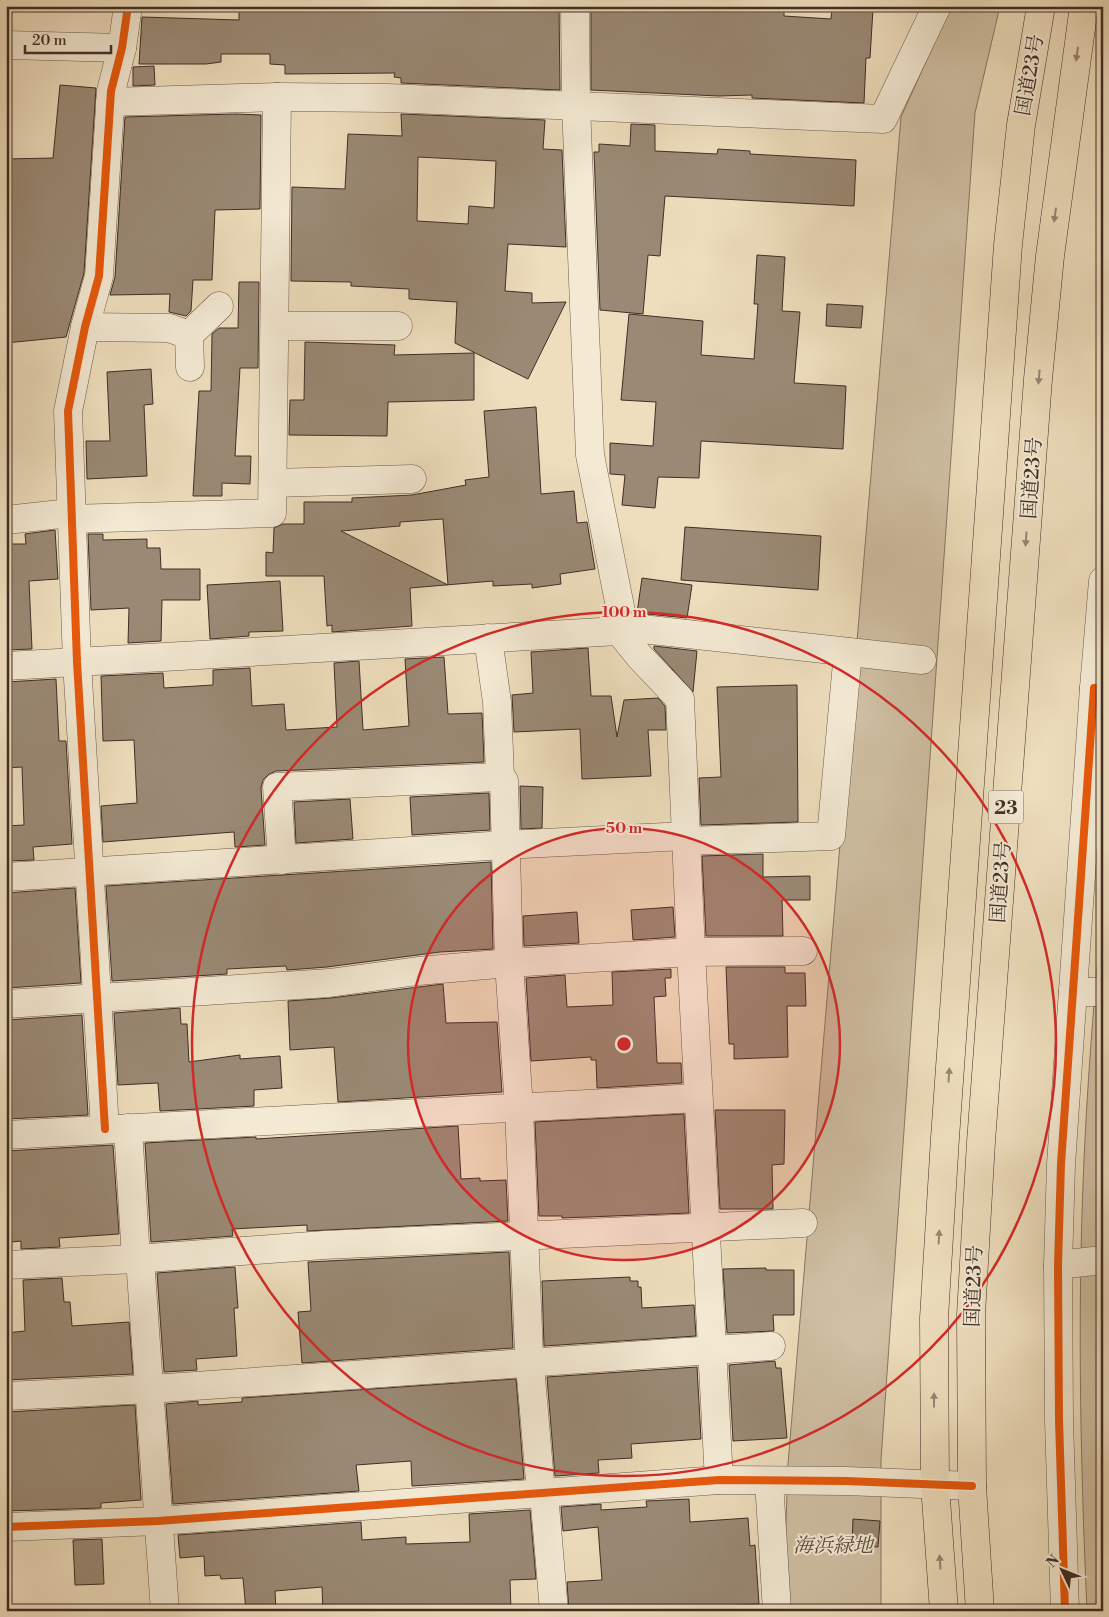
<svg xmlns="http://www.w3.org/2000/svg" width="1109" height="1617" font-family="'Libre Bodoni','Noto Serif JP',serif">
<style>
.green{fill:#d0c0a4;stroke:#876}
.building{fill:#9a8a75;stroke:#402e27;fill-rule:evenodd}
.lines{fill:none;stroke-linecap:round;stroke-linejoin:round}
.minor-casing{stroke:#6c5a4c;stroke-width:29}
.highway-casing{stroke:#402e27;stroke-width:29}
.minor{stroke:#f4ead4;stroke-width:28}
.highway{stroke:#eedebd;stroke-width:28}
.cycleway-casing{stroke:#f4ead4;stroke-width:11}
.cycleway{stroke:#e8590c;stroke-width:8}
.oneway{fill:#978672}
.ring{fill:none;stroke:#d62828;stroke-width:2.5}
.labels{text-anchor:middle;stroke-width:4;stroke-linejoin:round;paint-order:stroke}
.shield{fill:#f4ead4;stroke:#76665b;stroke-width:1}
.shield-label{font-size:19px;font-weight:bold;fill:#402e27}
.street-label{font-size:20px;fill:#402e27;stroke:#f4ead4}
.park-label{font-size:20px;font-style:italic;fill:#5d4b40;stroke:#f4ead4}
.centre{fill:#d62828;stroke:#f4ead4;stroke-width:2.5}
.ring-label{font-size:15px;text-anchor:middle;font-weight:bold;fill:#d62828;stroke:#f4ead4;stroke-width:4;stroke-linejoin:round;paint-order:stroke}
</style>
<rect width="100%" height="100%" fill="#eedebd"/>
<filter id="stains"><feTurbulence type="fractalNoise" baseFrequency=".004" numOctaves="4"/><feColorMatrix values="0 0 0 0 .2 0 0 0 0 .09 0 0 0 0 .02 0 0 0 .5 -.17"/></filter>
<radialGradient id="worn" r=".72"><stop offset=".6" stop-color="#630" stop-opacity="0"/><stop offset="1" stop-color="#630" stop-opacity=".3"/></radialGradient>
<g class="green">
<path d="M951 6H1000L975 113 881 1460V1611H789L785 1550 788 1464 901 117Z"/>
<path d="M1103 898V1611H1087C1080 1454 1077 1296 1085 1139 1089 1059 1096 978 1103 898Z"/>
</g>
<g class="building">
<path d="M239 6H559L560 90 401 83V78L394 77 395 73 285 74V65L270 64V54H221V62L206 64H139L142 17 239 20Z"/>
<path d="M591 6H784V16L831 19 832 6 873 9 870 58H866L864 103 752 98V95L719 96 591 90Z"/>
<path d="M154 66 155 85 133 86V67Z"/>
<path d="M60 85 96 88 84 273 66 337 6 343V159L53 158Z"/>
<path d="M235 114 261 115 260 209 215 210 212 280H193L191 311 186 316 169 312 170 294 110 295 115 277 125 117Z"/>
<path d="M401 114 545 120 543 149 562 150 566 247 508 244 505 291 532 293V303L566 302 528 379 455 343 457 302 409 299V289L351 286V282L291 281 292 187 345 189 348 134 402 136ZM418 157 496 161 494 208 469 206 468 224 417 221Z"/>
<path d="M631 124 655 125V151L717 154 718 149 750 151V154L856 160 854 206 665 196 660 256 648 255 643 314 600 310 594 152H599V144L630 146Z"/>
<path d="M757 255 785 257 782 311 800 312 794 383 846 386 843 449 701 441 699 478 658 477 655 508 622 505 625 475 610 474V443L653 446 656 402 621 400 629 314 703 321 701 355 754 359 758 304H754Z"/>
<path d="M239 282H259L258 368H240L235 456H251L250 484 222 483V496H193L199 391H211L212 334 219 328H238Z"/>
<path d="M827 304 863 306 861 328 826 326Z"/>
<path d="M305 342 395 345 394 355 474 353V400L388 402 387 436 289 435 290 400H304Z"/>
<path d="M151 369 153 404 144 405 147 476 87 479 86 441H110L107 372Z"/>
<path d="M536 407 541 494 574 491 577 523 587 522 595 569 560 574 561 584 532 588V584L493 586V581L410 588 412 626 332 632V625L327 626 324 576H266V552L273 553 274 528 283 524H304V502H352V498L412 495 466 485 465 480 489 477 484 411ZM443 519 448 585 341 531 400 526V522Z"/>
<path d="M685 527 821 536 818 590 681 580Z"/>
<path d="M55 530 58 579 29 581 32 649 6 650V544H26L25 534Z"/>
<path d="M88 534H103V540L147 539V548H160L161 569H200V600H162L161 641 128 643 129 608 91 610Z"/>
<path d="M642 578 692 585 687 618 637 613Z"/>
<path d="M280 581 283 631 249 632V636L210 639 207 585Z"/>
<path d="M654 646 697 651 693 692 654 649Z"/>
<path d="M588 648 591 696H611L617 737 624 700 658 698 665 706 666 730H648L651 776 582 779 580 729 514 732 512 695 533 693 531 652Z"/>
<path d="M444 657 448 714 482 713 484 762 276 771 269 774 263 780 261 788 265 845 235 847 234 832 103 842 101 806 137 803 134 740 103 741 101 676 163 673 164 688 213 685V670L250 668 252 706 284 704 286 730 337 727 334 663 359 661 363 730 409 726 405 659Z"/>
<path d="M56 679 59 741H66L72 844 33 847 34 860 6 861V826L24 825 22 767 6 768V682Z"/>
<path d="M797 685 798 822 701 825 699 778 721 777 717 687Z"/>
<path d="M520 786 543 787 542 828 521 829Z"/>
<path d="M489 793 490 830 412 835 410 797Z"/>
<path d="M350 799 353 839 296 843 294 802Z"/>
<path d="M763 854V877L810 876V900H782L783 936H706L702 856Z"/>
<path d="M491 862 493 949 440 952 327 967 287 970 286 966 227 969V974L112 981 106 886Z"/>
<path d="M75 888 81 983 6 988V893Z"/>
<path d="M673 907 675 937 633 940 631 910Z"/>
<path d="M577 912 579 943 524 946 523 916Z"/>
<path d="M726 967H785V973H805L806 1006H787L788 1057 734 1059V1044H729Z"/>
<path d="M671 969V978H665L666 996 654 997 657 1063H681L682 1083 597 1088 596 1060H591V1057L531 1061 526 978 565 975 567 1007 613 1005 612 972Z"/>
<path d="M443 984 446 1023 497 1022 502 1092 338 1102 334 1047 290 1050 288 1001 331 998Z"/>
<path d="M180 1008 181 1024H187L189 1062 240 1055V1059L280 1056 282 1088 254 1090V1106L160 1111 158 1083 118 1085 114 1013Z"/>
<path d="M82 1015 88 1115 6 1119V1020Z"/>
<path d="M715 1110H785L784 1164 772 1165 773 1209H720Z"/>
<path d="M684 1114 689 1213 562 1218V1216H539L535 1122Z"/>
<path d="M458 1126 461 1179 480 1178V1181L506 1180 508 1221 307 1231V1225L232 1229 233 1236 151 1242 145 1143 256 1137V1139Z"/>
<path d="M113 1145 119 1234 59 1238 60 1247 21 1249V1241L12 1242 10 1193 6 1194V1151Z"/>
<path d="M509 1252 513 1348 302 1363 298 1312 311 1311 308 1262Z"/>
<path d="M235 1267 238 1308H234L237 1356 196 1359 197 1370 164 1372 157 1273Z"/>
<path d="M766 1268V1270H794V1315H773L774 1331 727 1333 723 1269Z"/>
<path d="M630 1277V1281H638V1287H641L642 1308 694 1305 696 1336 544 1346 542 1281Z"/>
<path d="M62 1278 64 1302H70L72 1326 129 1322 133 1374 6 1380V1333L25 1331 23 1280Z"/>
<path d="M775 1361 776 1368H781L787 1438 733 1441 729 1365Z"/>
<path d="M697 1367 701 1439 631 1444 632 1458 598 1460 599 1473 555 1476 547 1377Z"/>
<path d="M516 1379 524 1479 412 1486 411 1461 356 1465 359 1491 173 1504 166 1404 198 1401V1405L242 1402V1398Z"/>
<path d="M135 1405 141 1500 101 1503V1508L6 1511V1412Z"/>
<path d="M689 1499 690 1522 748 1518 750 1546 755 1545 759 1604 646 1610 569 1611 567 1582 602 1580 598 1527 563 1531 561 1507 601 1504V1510L647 1507 646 1501Z"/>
<path d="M530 1510 536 1579 510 1580 511 1611H323L322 1587 275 1591 276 1611H246L243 1578 221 1579 220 1575 205 1576 204 1556 180 1558 178 1535 361 1522 362 1540 406 1537V1544L470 1542 469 1514Z"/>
<path d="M853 1519 880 1521 878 1547 852 1545Z"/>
<path d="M102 1539 104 1584 75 1585 73 1540Z"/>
</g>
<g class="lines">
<defs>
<g id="minor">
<path d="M575 6 576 105 590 455 624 627"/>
<path d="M6 45 122 48"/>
<path d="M110 102 277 97 388 98 883 119 937 6"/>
<path d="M275 326H398"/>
<path d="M85 327 169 328 189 335 190 367"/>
<path d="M189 335 219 306"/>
<path d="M274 483 412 479"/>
<path d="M70 519 272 513 277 97"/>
<path d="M6 520 70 513"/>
<path d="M619 631 640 657 680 699 691 952 719 1480"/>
<path d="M6 666 619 631 624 627 922 660"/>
<path d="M1094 688 1103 581"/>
<path d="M500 777 504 781 509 963 519 1108 529 1354 541 1493"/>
<path d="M686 841 831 836 848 652"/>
<path d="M282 860 277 787 500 777 497 702 488 638"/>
<path d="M6 877 505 845 686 836"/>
<path d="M1073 992H1103"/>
<path d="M6 1004 329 983 418 971 509 963 691 952 803 951"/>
<path d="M128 1128 136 1259"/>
<path d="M105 1129 77 662 68 411 85 327 99 276 111 91 122 48 128 6"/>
<path d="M6 1135 698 1098"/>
<path d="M140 1259 165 1611"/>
<path d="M6 1265 136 1259 324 1245 803 1223"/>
<path d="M1058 1265 1103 1260"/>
<path d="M6 1396 151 1389 771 1346"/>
<path d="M769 1481 777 1611"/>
<path d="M544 1493 554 1611"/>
<path d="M6 1527 158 1521 719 1480 846 1481 972 1486"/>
<path d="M1065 1611 1059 1420 1058 1265 1061 1164 1094 688H1103"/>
</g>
<g id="highway">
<path d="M944 1611 935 1485 934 1318 945 1138 1008 245 1021 125 1041 6"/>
<path d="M980 1611 972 1486 971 1315 981 1142 1038 379 1050 256 1084 6"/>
</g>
</defs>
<use href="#minor" class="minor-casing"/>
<use href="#highway" class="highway-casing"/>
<use href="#minor" class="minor"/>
<use href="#highway" class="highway"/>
<defs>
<g id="cycleway">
<path d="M105 1129 77 662 68 411 85 327 99 276 111 91 122 48 128 6"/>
<path d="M6 1527 158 1521 719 1480 846 1481 972 1486"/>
<path d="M1065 1611 1059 1420 1058 1265 1061 1164 1094 688H1103"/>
</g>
</defs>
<use href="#cycleway" class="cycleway-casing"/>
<use href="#cycleway" class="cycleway"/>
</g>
<defs><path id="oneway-solid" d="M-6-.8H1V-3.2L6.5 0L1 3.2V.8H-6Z" transform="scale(1.25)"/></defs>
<g class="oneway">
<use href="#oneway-solid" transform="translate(1077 54) rotate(98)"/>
<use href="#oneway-solid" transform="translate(1055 215) rotate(98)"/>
<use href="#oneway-solid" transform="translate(1039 377) rotate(95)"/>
<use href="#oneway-solid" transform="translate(1026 539) rotate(94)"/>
<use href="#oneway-solid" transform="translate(949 1075) rotate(-86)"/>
<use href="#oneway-solid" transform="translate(939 1237) rotate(-87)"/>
<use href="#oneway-solid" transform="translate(934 1400) rotate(-90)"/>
<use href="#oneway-solid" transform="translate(940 1562) rotate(-94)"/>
</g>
<circle cx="624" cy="1044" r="216" fill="#d62828" fill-opacity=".12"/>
<g class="ring">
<circle cx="624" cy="1044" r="216"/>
<circle cx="624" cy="1044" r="432"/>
</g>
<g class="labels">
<rect class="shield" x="988.5" y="790.5" width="35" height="33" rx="4"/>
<g class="shield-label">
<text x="1006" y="814">23</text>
</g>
<g class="street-label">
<text transform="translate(1029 75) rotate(-80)" y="7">国道23号</text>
<text transform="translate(1031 478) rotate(-86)" y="7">国道23号</text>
<text transform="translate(1000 882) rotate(-86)" y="7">国道23号</text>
<text transform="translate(973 1286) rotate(-88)" y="7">国道23号</text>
</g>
<g class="park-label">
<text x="833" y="1552">海浜緑地</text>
</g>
</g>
<circle cx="624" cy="1044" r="8" class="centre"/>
<g class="ring-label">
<text x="624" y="617">100 m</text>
<text x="624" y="833">50 m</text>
</g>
<rect width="1109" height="1617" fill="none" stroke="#eedebd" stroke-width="25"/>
<rect x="8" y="8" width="1094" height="1602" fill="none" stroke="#402e27" stroke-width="2.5"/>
<rect x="12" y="12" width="1084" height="1592" fill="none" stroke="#402e27"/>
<g transform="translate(1062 1570) rotate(313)" stroke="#f4ead4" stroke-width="4" paint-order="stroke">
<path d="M0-4L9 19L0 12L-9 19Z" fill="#402e27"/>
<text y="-8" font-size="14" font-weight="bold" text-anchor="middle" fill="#402e27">N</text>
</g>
<path d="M25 45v8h86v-8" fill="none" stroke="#402e27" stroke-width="2.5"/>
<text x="32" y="45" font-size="15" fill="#402e27" stroke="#f4ead4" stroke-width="4" paint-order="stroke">20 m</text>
<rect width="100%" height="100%" filter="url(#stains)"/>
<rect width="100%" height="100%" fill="url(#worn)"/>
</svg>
